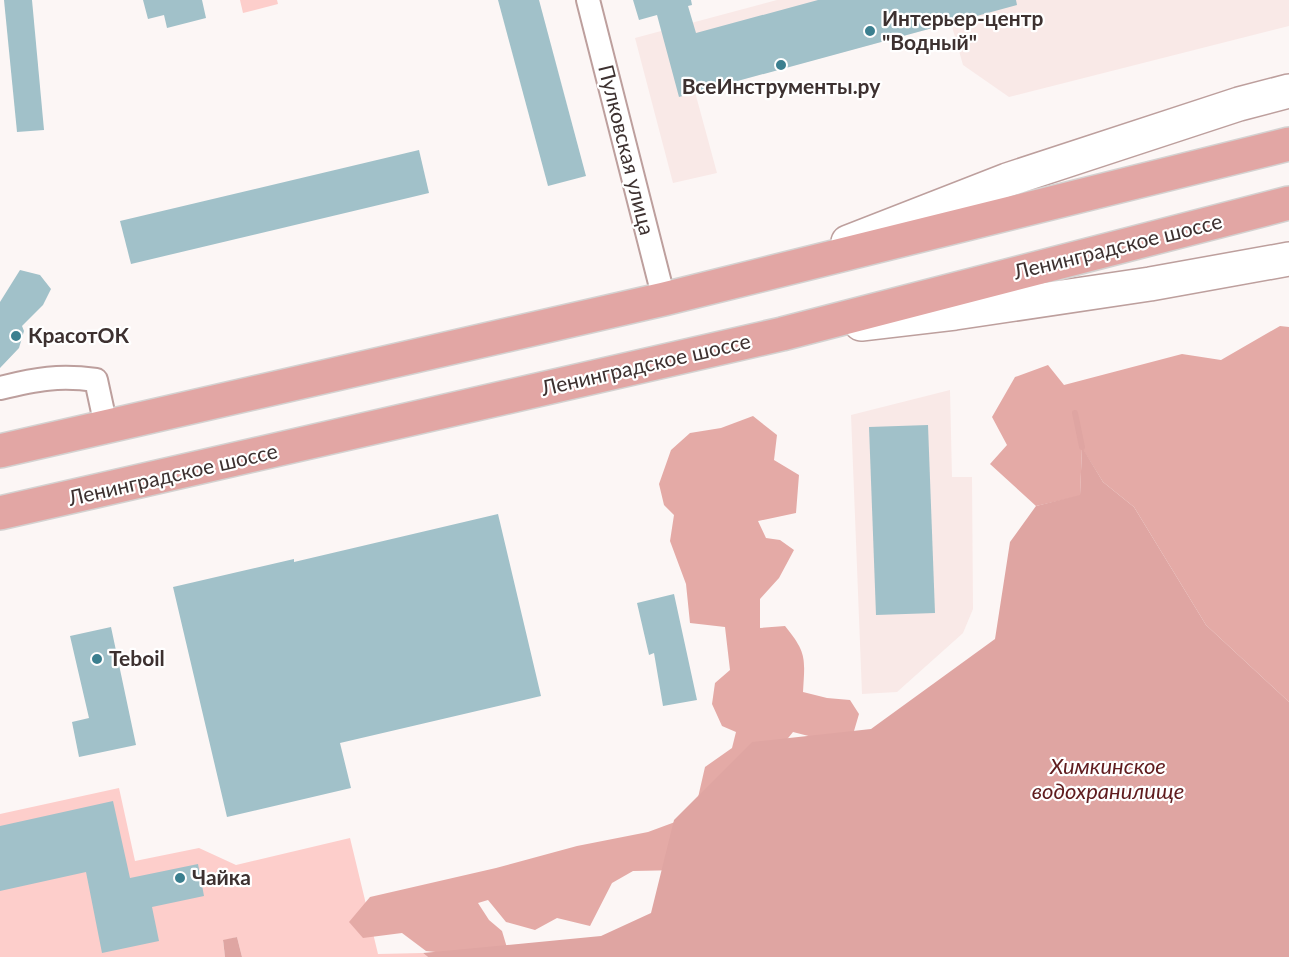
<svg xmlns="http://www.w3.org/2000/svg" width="1289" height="957" font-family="Lato,sans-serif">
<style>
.built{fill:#f9e9e7}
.green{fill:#fdcecb}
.forest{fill:#e4aaa6}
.water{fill:#dfa5a2}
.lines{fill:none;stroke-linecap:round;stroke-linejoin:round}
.stream{stroke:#dfa5a2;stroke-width:6}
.building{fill:#a1c1c9}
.minor-casing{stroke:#bd9f9d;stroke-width:26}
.secondary-casing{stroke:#bd9f9d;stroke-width:36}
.primary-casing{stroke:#d4d2d1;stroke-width:36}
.minor{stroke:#fff;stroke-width:22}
.secondary{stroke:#fff;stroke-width:33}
.primary{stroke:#e2a6a4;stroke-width:33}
.poi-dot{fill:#3b7f8f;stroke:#fff;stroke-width:2}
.labels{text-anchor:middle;stroke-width:4.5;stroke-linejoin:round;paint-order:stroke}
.poi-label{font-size:21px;font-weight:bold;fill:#3d3130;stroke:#fff;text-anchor:start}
.street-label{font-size:21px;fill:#3d3130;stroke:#fff}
.water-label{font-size:22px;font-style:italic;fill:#601c1e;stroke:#fff}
</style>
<rect width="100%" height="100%" fill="#fcf6f5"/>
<g class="built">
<path d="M777 0H1289V26L1009 97 963 65 951 23 695 92 717 173 673 183 635 38Z"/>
<path d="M950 390 952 477H972L973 609 963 633 897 692 862 694 851 415Z"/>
</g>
<g class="green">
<path d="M240 0H277L278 4 243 13Z"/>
<path d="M119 788 135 861 199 848 236 865 350 838 378 954 423 953 428 957H242L237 937 223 941 225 957H0V814Z"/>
</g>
<g class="forest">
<path d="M1280 326 1289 327V702L1206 625 1134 507 1103 482 1082 448 1080 496 1036 506 990 464 1007 445 992 417 1015 377 1048 365 1064 385 1182 354 1221 360Z"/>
<path d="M753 416 777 435 774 460 799 475 796 513 758 521 766 538 780 540 794 550 779 578 760 599V628L785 626C807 653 805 658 803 692L827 698 850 700 859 714 854 731 828 741 793 732 681 870 633 871 612 883 590 926 557 918 535 930 506 922 488 900 478 903 489 920 502 931 508 951 459 957 455 954 426 951 402 933 363 938 349 922 370 897 496 868 577 846 648 832 694 815 705 767 732 748 736 732 722 726 712 704 715 683 730 670 725 627 690 623 686 584 670 541 674 515 664 505 659 484 671 450 690 433 721 428Z"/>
</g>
<g class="water">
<path d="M1082 447 1103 482 1134 507 1206 625 1289 702V957H428L423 953 601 936 651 913 674 820 752 742 871 729 995 639 1010 542 1036 506 1080 495Z"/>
<path d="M237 937 242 957H225L223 940Z"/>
</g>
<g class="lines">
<path class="stream" d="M1075 413 1082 447"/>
</g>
<g class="building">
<path d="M4 0H32L44 130 17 132Z"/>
<path d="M143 0H202L206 18 167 28 164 15 148 19Z"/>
<path d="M498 0H539L586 176 548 186Z"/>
<path d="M633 0H691L692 5 688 6 696 33 818 0H1016L1017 5 679 97 657 15 639 20Z"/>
<path d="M419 150 429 193 131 264 120 221Z"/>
<path d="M20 270 40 275 51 289 43 305 22 326 24 331 19 348 0 368V302Z"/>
<path d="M928 425 935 613 876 615 869 427Z"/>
<path d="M498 514 541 696 340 743 351 788 227 817 173 587 294 559V562Z"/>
<path d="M674 594 697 700 663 706 654 653 649 655 637 603Z"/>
<path d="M111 627 136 745 79 757 72 722 89 718 70 636Z"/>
<path d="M113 801 130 878 198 864 204 896 152 907 159 941 102 953 86 872 0 891V826Z"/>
</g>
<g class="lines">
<defs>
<g id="minor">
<path d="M588 0 664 299"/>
<path d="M0 388C37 379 59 375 96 380L106 426"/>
</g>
<g id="secondary">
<path d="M848 242 1007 180 1239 104 1289 91"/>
<path d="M861 324 955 313 1150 284 1289 259"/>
</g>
<g id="primary">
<path d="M0 451 664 299 1289 144"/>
<path d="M0 513 782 334 1289 203"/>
</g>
</defs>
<use href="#minor" class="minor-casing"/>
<use href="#secondary" class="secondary-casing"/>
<use href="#primary" class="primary-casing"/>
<use href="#minor" class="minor"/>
<use href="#secondary" class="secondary"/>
<use href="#primary" class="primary"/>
</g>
<g class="poi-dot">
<circle cx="870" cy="31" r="6"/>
<circle cx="781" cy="65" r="6"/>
<circle cx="16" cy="336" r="6"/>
<circle cx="97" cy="659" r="6"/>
<circle cx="180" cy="878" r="6"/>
</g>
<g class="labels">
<g class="poi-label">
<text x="882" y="26">Интерьер-центр<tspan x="882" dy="24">"Водный"</tspan></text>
<text x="781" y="94" text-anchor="middle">ВсеИнструменты.ру</text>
<text x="28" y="343">КрасотОК</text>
<text x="109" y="666">Teboil</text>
<text x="192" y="885">Чайка</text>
</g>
<g class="street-label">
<text transform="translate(626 150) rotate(76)" y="7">Пулковская улица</text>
<text transform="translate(1118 247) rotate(-14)" y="7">Ленинградское шоссе</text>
<text transform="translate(646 365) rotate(-13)" y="7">Ленинградское шоссе</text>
<text transform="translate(173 475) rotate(-13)" y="7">Ленинградское шоссе</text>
</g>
<g class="water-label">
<text x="1108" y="774">Химкинское<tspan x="1108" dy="25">водохранилище</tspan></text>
</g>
</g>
</svg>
